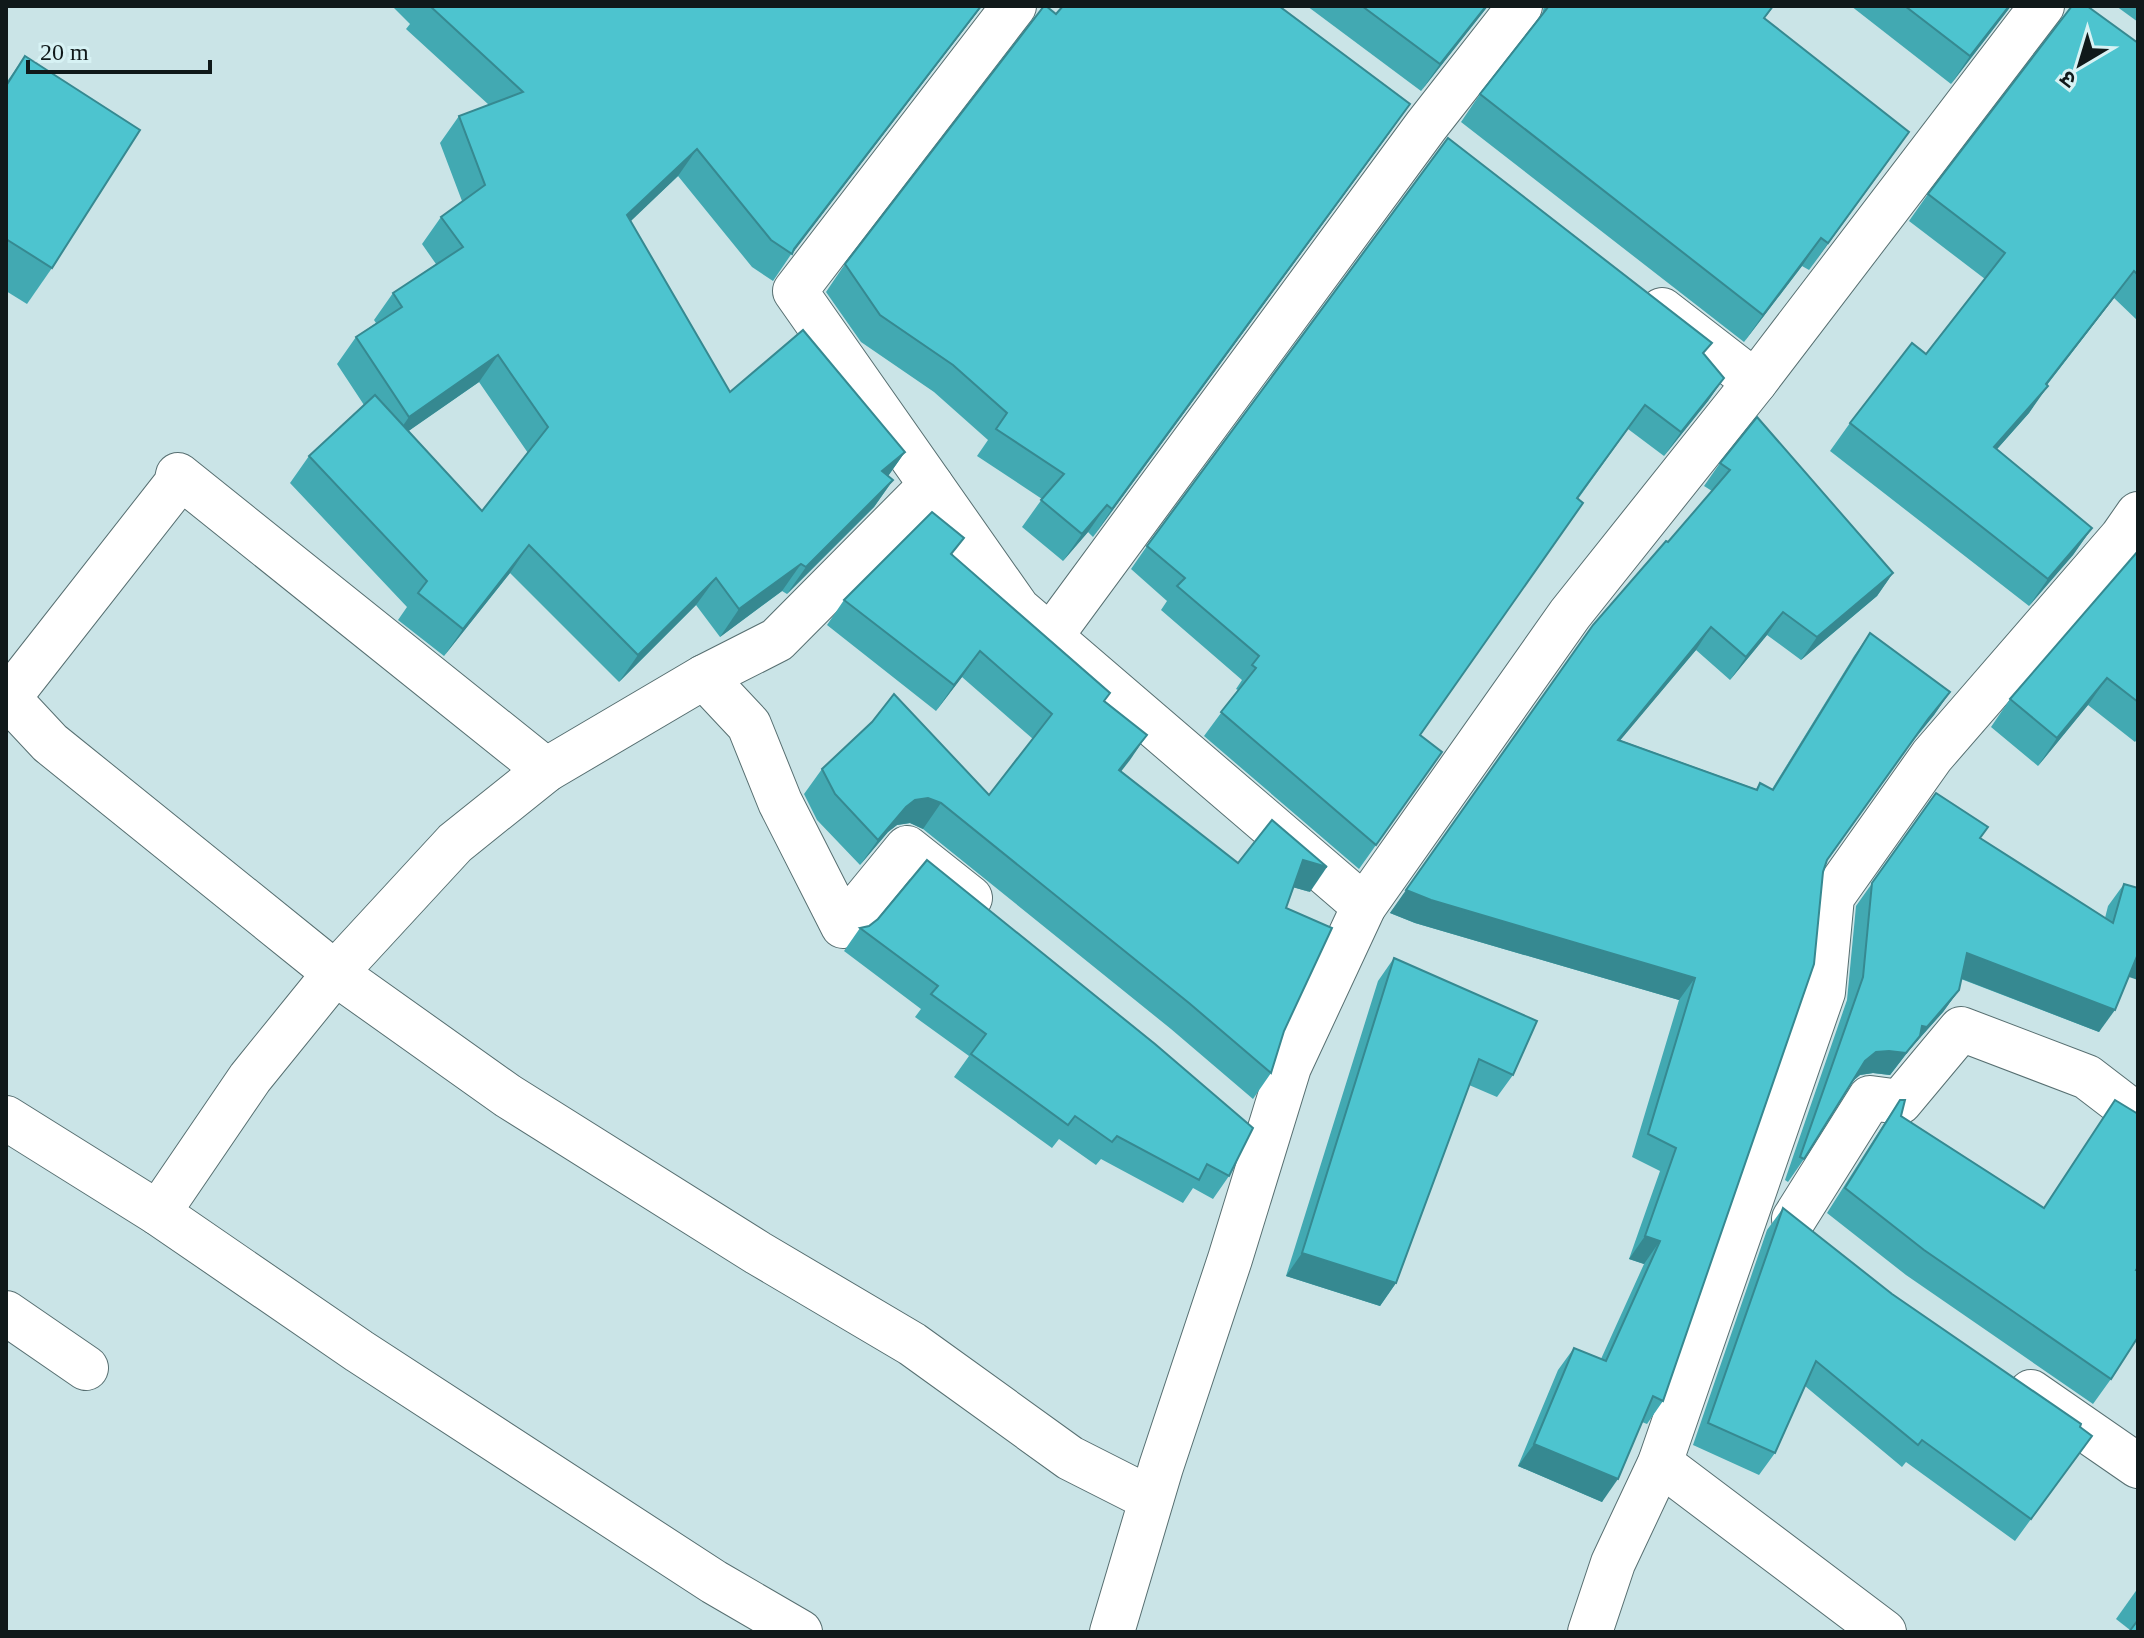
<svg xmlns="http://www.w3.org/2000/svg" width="2144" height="1638" font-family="'Times New Roman','Noto Sans Devanagari',serif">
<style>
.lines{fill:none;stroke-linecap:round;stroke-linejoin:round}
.minor-casing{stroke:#576f71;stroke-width:46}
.minor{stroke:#fff;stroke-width:44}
.wall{fill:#42a9b2;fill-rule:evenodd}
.shaded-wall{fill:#368991}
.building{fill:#4dc4cf;stroke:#368991;stroke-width:2}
</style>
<rect width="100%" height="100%" fill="#cae4e7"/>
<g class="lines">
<defs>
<g id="minor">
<path d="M1014 6 795 291 1018 609 1364 906"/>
<path d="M1662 310 1755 382"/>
<path d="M1050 637 1426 126 1520 6"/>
<path d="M704 677 749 725 780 802 843 926 907 848 970 898"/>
<path d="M8 698 50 743 335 973 508 1096 758 1253 912 1344 1070 1458 1151 1499"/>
<path d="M6 701 176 484 178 475 546 770"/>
<path d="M6 1118 158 1213 359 1351 714 1582 800 1632"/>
<path d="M158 1213 250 1078 335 973 455 843 546 770 704 677 777 640 931 485"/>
<path d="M1794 1219 1870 1098 1900 1102 1961 1029 2087 1077 2138 1116"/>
<path d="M6 1313 86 1368"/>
<path d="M2031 1392 2138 1466"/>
<path d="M1660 1463 1884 1632"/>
<path d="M1112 1632 1161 1467 1230 1259 1289 1067 1364 906 1570 614 1755 382 2042 6"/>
<path d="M1590 1632 1613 1563 1660 1463 1823 992 1832 897 1932 756 2122 537 2138 514"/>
</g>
</defs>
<use href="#minor" class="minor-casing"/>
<use href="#minor" class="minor"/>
</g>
<g class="wall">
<path d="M392 6H982L792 253 773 281 752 267 678 176 630 221 730 392 905 452 888 476 893 480 874 507 787 594 782 591 720 637 696 605 619 682 510 573 444 656 398 620 407 607 290 483 309 456 364 405 337 364 356 337 376 323 374 320 393 293 436 264 422 244 441 217 462 201 440 143 459 116 489 105 406 29 410 24ZM479 382 528 453 482 511 408 431Z"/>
<path d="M1307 6H1488L1421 91Z"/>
<path d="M1544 6H1774L1764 19 1909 132 1809 270 1802 266 1744 342 1461 122 1480 94 1542 15Z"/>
<path d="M1851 6H2011L1951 84Z"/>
<path d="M2116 6H2138V22Z"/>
<path d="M1056 14 1391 131 1093 537 1088 532 1063 561 1022 527 1042 499 977 456 988 440 934 392 861 342 826 292 845 264Z"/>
<path d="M2138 43V321L2114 298 2047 385 2029 413 1997 449 2092 528 2073 555 2029 606 1830 451 1850 423 1926 354 1985 279 1909 221 1928 194Z"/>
<path d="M25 56 52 268 27 304 6 291V83Z"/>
<path d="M1704 355 1724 378 1708 401 1664 456 1628 429 1578 499 1420 735 1442 752 1359 869 1204 736 1238 690 1236 689 1242 680 1161 610 1167 601 1131 569 1147 546Z"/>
<path d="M1720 463 1893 573 1877 596 1801 660 1767 635 1730 680 1696 650 1620 740 1756 789 1760 783 1772 789 1854 656 1870 633 1950 692 1934 715 1912 742 1827 861 1663 1401 1647 1424 1642 1422 1602 1502 1518 1466 1558 1370 1574 1348 1601 1359 1644 1264 1629 1259 1660 1171 1632 1157 1679 1000 1415 923 1390 913 1668 542 1712 491 1704 486Z"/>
<path d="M2138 551V738L2135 742 2088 705 2038 766 1991 727 2010 699Z"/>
<path d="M952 555 1105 701 1147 735 1121 771 1238 863 1310 892 1293 887 1286 908 1284 1031 1271 1073 1253 1099 1171 1029 923 829 910 823 897 825 888 832 860 865 817 820 804 794 822 769 989 795 1033 739 962 677 936 711 827 625 844 600Z"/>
<path d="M1936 793 1980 838 2105 918 2108 906 2124 884 2129 977 2099 1032 1961 979 1959 990 1943 1012 1910 1049 1890 1075 1873 1073 1860 1075 1853 1081 1804 1159 1788 1182 1785 1180 1847 1000 1856 906Z"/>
<path d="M860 928 1229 1176 1213 1199 1193 1188 1183 1203 1101 1159 1096 1165 1059 1139 1052 1148 954 1077 969 1056 915 1017 921 1009 844 951Z"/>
<path d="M1394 958 1513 1075 1497 1097 1469 1085 1396 1283 1380 1306 1286 1276 1378 981Z"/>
<path d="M1900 1100 1901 1116 2044 1208 2115 1100 2138 1114V1268L2136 1270 2111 1379 2093 1404 1906 1275 1827 1213 1883 1125Z"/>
<path d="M1783 1208 1892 1294 2092 1436 2015 1541 1906 1462 1902 1467 1805 1386 1775 1453 1759 1475 1693 1445 1767 1230Z"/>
<path d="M2138 1588V1632L2130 1630 2116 1619Z"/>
</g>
<g class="shaded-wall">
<path d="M981 6H982L792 254 791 253Z"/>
<path d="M1486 6H1488L1421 91 1440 64Z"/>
<path d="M2009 6H2011L1951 84 1970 56Z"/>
<path d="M1410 104 1391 131 1093 537 1112 509Z"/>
<path d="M1909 132 1890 159 1809 270 1828 243Z"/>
<path d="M697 149 678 176 608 243 627 215Z"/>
<path d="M1821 238 1802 266 1744 342 1763 315Z"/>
<path d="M2134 271 2114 298 2028 409 2048 386 2029 413 1975 474 1994 447 2046 384Z"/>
<path d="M498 355 479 382 390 444 409 417Z"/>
<path d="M1724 378 1708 401 1664 456 1681 432Z"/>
<path d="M905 452 886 479 882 471Z"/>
<path d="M893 480 874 507 787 594 806 567Z"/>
<path d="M1107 505 1088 532 1063 561 1082 534Z"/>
<path d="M2092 528 2073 555 2029 606 2048 579Z"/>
<path d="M529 545 510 573 444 656 463 629Z"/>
<path d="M801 564 782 591 720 637 739 609Z"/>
<path d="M1893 573 1877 596 1801 660 1817 637Z"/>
<path d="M716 578 696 605 619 682 638 655Z"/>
<path d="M1783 612 1767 635 1730 680 1746 657Z"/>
<path d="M1711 627 1696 650 1602 762 1618 740Z"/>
<path d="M980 651 962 677 936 711 954 685Z"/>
<path d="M2107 678 2088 705 2038 766 2057 738Z"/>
<path d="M1950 692 1934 715 1912 742 1928 719Z"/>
<path d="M1147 735 1130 760 1102 796 1119 770Z"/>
<path d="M928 798 941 803 923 829 910 823 897 825 888 832 860 865 878 840 906 807 915 800Z"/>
<path d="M1303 860 1327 867 1310 892 1285 885Z"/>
<path d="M1406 890 1695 978 1679 1000 1415 923 1390 913Z"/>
<path d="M1967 953 2115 1010 2099 1032 1952 975Z"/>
<path d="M2138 953V980L2123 975Z"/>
<path d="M1959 990 1943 1012 1910 1049 1890 1075 1873 1073 1860 1075 1849 1084 1865 1061 1876 1052 1922 1026Z"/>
<path d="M1645 1236 1660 1241 1644 1264 1629 1259Z"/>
<path d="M1302 1253 1396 1283 1380 1306 1286 1276Z"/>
<path d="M1534 1444 1618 1479 1602 1502 1518 1466Z"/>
</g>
<g class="building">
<path d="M430 6H981L794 249 792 254 771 240 697 149 627 215 730 392 803 330 905 452 882 471 893 480 806 567 801 564 739 609 716 578 638 655 529 545 463 629 418 593 427 581 309 456 375 395 482 511 548 427 498 355 409 417 356 337 402 307 393 293 463 247 441 217 485 185 459 116 523 92Z"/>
<path d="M1044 6H1046L1056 14 1063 6H1279L1410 104 1112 509 1107 505 1082 534 1041 500 1064 474 996 429 1007 413 953 365 880 315 845 264Z"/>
<path d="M1362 6H1486L1440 64Z"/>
<path d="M1549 6H1773L1764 18 1909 132 1828 243 1821 238 1763 315 1480 94Z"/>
<path d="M1905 6H2009L1970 56Z"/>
<path d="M2072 6H2087L2138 43V275L2134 271 2046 384 2048 386 1994 447 2092 528 2048 579 1850 423 1912 343 1926 354 2005 253 1928 194Z"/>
<path d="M25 56 140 130 52 268 6 239V86Z"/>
<path d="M1448 138 1712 343 1703 353 1724 378 1681 432 1645 405 1577 498 1583 503 1420 735 1442 752 1376 845 1221 712 1256 668 1252 665 1259 656 1177 586 1185 578 1147 546Z"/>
<path d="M1757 417 1893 573 1817 637 1783 612 1746 657 1711 627 1618 740 1757 790 1760 783 1773 790 1870 633 1950 692 1928 719 1827 860 1823 872 1814 964 1663 1401 1653 1396 1618 1479 1534 1444 1574 1348 1606 1361 1660 1241 1645 1236 1676 1148 1648 1134 1695 978 1431 900 1406 890 1593 625 1666 541 1668 542 1730 470 1720 463Z"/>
<path d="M932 512 964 538 951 554 1110 693 1104 701 1147 735 1119 770 1238 863 1272 820 1327 867 1303 860 1286 908 1332 928 1284 1031 1271 1073 1189 1003 941 803 928 798 915 800 906 807 878 840 835 794 822 769 872 722 894 694 989 795 1052 714 980 651 954 685 844 600Z"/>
<path d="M2138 551V702L2107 678 2057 738 2010 699Z"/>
<path d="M1936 793 1988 827 1980 838 2113 923 2124 884 2138 888V954L2115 1010 1967 953 1959 990 1927 1027 1922 1026 1920 1036 1906 1053 1889 1051 1876 1052 1865 1061 1804 1159 1800 1157 1863 977 1872 883Z"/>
<path d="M927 860 1155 1044 1253 1128 1229 1176 1207 1164 1199 1180 1117 1136 1112 1142 1075 1116 1068 1125 971 1054 986 1034 931 994 938 986 860 928 869 926 878 919Z"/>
<path d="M1394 958 1537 1021 1513 1075 1479 1059 1396 1283 1302 1253Z"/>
<path d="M1900 1100H1905L1901 1116 2044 1208 2115 1100 2138 1114V1267L2136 1270 2138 1271V1337L2111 1379 1924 1250 1845 1188Z"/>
<path d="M1783 1208 1892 1294 2081 1424 2080 1427 2092 1436 2031 1519 1922 1440 1918 1445 1816 1361 1775 1453 1708 1423Z"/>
<path d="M2138 1620V1632H2129Z"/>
</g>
<rect width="2144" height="1638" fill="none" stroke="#10191a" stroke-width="16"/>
<g transform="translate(2080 64) rotate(218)" stroke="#d7f2f4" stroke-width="6" paint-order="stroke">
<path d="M0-6L14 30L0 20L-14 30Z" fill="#10191a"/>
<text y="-12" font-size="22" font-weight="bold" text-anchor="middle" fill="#10191a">उ</text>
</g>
<path d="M28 60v12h182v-12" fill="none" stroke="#10191a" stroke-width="4"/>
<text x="40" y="60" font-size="24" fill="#10191a" stroke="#d7f2f4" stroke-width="6" paint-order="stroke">20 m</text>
</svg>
